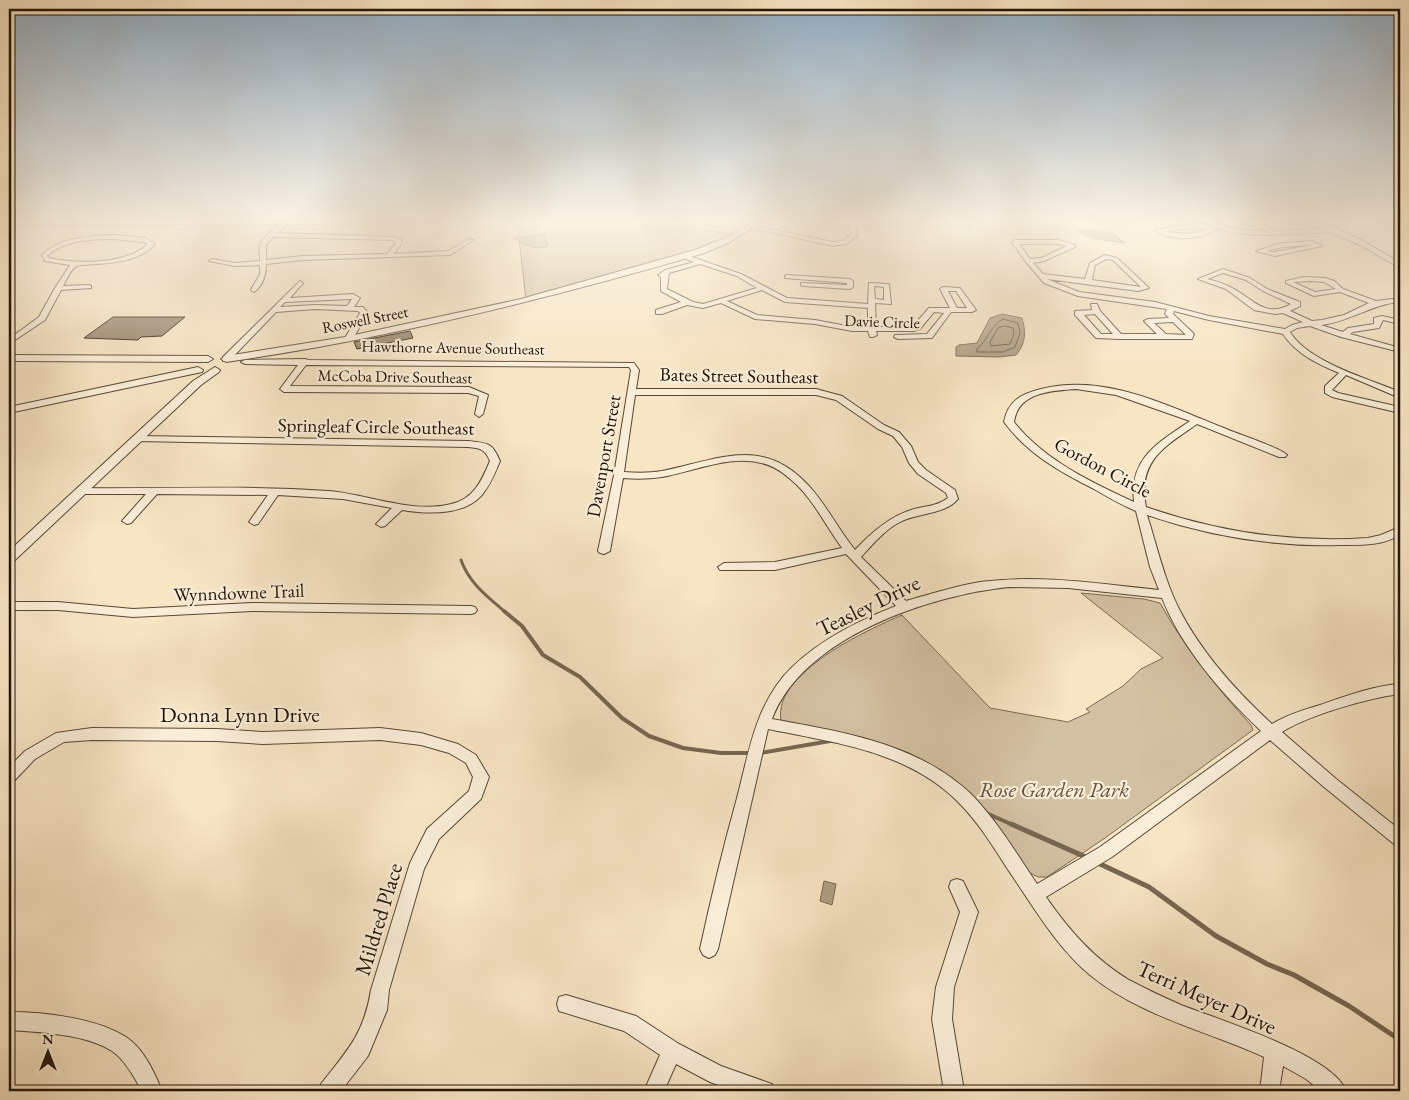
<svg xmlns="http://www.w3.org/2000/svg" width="1409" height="1100" font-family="'EB Garamond',serif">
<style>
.green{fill:#d3c1a3;stroke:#7a6a54}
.water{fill:#af9e83;stroke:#776750}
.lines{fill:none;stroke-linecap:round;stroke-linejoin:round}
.shore{stroke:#685944;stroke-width:1}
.stream-far2{stroke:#776750;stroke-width:3}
.stream-far1{stroke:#776750;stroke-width:4}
.stream{stroke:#776750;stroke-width:5}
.building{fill:#918168;stroke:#221404}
.minor-casing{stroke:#574834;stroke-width:2}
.tertiary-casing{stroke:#574834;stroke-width:2}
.secondary-casing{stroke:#221404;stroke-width:2}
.minor{fill:#faeed9;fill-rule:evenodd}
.tertiary{fill:#faeed9;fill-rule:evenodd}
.secondary{fill:#faeed9;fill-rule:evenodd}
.labels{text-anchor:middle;stroke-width:4.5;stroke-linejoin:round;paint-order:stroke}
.far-street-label{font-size:16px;fill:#221404;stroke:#faeed9}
.street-label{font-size:19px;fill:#221404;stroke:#faeed9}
.near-street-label{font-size:22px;fill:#221404;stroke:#faeed9}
.near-park-label{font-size:22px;font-style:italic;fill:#60513c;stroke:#faeed9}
</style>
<rect width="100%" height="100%" fill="#f7e5c4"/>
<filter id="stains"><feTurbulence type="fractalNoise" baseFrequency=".004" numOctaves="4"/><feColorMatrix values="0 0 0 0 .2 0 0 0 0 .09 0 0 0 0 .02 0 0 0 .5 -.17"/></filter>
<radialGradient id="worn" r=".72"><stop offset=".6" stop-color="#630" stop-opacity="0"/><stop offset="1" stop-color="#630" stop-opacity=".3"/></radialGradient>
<g class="green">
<path d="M517 220H664L669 225 736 235 704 253 606 281 526 300Z"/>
<path d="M1081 593 1144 599 1160 603C1185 648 1216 687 1251 725L1253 730 1105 838 1047 877H1038L1028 872 954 780 940 770 909 753 878 743 781 720C773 673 867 630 902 615L990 708 1068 722 1090 712 1086 709 1123 686 1141 669 1163 658Z"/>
</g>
<g class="water">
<path d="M1093 230 1112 233 1125 243 1097 239 1076 231Z"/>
<path d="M547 234 544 238 548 246C534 251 525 244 513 238Z"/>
<path d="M1002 314 1022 318C1026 332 1026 343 1016 355L999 357 956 356V347L959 345 977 343 990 318Z"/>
<path d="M824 881 836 884 832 905 820 901Z"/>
</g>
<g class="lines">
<g class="shore">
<path d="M1003 319 1018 323 1020 333 1015 347 1003 352H977V349C988 340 990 326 1003 319Z"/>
<path d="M1005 326 1013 328 1014 334 1010 344 991 346 990 342 998 328Z"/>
</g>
<path class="stream-far2" d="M461 560C469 583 487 596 505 612"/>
<g class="stream-far1">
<path d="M504 611 522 626 543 655 580 677 622 718 649 736 683 748 721 753H752"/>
<path d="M761 753 830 741"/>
<path d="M986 813 1013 825"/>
</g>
<g class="stream">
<path d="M1011 824 1088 858"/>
<path d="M1098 863 1149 887 1216 936 1267 964 1294 975 1349 1006 1400 1040"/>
</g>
</g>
<g class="building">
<path d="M113 317H185L162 336 141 337 138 340 84 338Z"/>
<path d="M410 331 413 338 357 349 354 342Z"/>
</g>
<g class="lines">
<defs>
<g id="minor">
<path d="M286 220 289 222 277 233 395 237 401 240 402 243 394 254 448 251 469 239 474 240 450 255 303 260 266 264C266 274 263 286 254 292L251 290 260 274V265L235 266 209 261 212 259 235 263 260 261C260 256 259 249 260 245 262 238 279 224 286 220ZM273 237 392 240 396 243 387 254 303 256 266 260V245Z"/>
<path d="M848 220H854L857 236 846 244 833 246 747 227 750 225 833 242 842 241 851 235Z"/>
<path d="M961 220H967L971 228H967Z"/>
<path d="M1089 220H1141L1120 224Z"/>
<path d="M1200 220C1210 220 1218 224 1227 227 1239 230 1254 231 1267 231L1237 220H1246L1272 229 1273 231 1334 228 1337 230 1334 232C1294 233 1235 243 1200 220Z"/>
<path d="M1191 224H1208L1217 229C1202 240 1170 242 1155 230ZM1191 228 1209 229 1186 234 1164 231Z"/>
<path d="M114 235 145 238 155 244C141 260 117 263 96 264 90 265 82 264 77 266 70 269 67 280 63 286L89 285 91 286V288L61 290 45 320 9 344V339L39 317 55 288 70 265 45 261 42 255C60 237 90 236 114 235ZM114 239 144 242 148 244C126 265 77 264 49 258L47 256C64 240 92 239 114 239Z"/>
<path d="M1015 240H1058L1075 245V247L1044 261 1033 263 1043 274 1085 279 1090 263 1105 255 1117 258 1149 288 1138 291 1047 279 1079 292 1155 302 1209 316 1285 329 1292 325 1303 322 1283 313 1275 314 1254 310 1226 289 1198 279 1223 269 1250 278 1267 289 1300 302V306L1290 311 1312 321 1322 320 1344 315 1369 303 1340 292 1314 296 1286 283V281L1304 277 1325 278 1334 281 1343 289 1376 301 1400 298V302C1372 304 1349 322 1321 325L1343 332 1348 328 1374 324V318L1382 316 1400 320V324L1383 320 1379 328 1353 332 1350 334 1400 348V352L1341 337 1310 326 1297 328 1290 332C1308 362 1369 379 1400 392V398L1346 375 1332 390 1338 393 1400 407V413L1332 397 1325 393V386L1339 373C1318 364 1296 354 1283 334L1209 320 1174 311 1173 314 1194 334 1192 339H1120L1096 338 1075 315V311L1092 310 1091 304H1097L1100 311 1121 334H1157L1144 321 1148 319 1169 318 1165 314 1167 309 1078 296 1044 283 1026 262 1012 242ZM1019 244H1058L1067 246 1041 258 1030 259ZM1106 259 1113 260 1141 287 1092 280 1095 265ZM1223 273 1246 280 1263 291 1291 304C1264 319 1253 298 1230 287 1223 283 1215 281 1207 279ZM1311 281 1324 282 1336 289 1315 292 1293 282ZM1095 314 1113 334H1101L1084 315ZM1173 322 1186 335 1166 334 1154 323Z"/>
<path d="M1312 241 1322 246 1275 256 1256 251 1282 243ZM1312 245 1275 252 1267 251 1282 247Z"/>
<path d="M683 254 741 274 787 298 868 304 869 283 889 284 891 304 875 303 876 327H910L914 325 929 308H950L940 289 943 287 960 288 976 310 972 312H951L932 338 898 339 894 337 895 335 927 334 944 313 934 312 920 329 914 331H876L877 335 873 337H870L868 331H852L815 324 755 319 721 303 703 308 687 305 662 314H656V310L681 302 661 291V277L658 275 665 270 694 262 681 257 680 256ZM700 264 737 276 757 288 703 304 693 302 667 289 669 273ZM874 286 884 287V300L875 299ZM762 290 785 302 868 308V327H852L815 320 757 315 727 301ZM948 291H956L967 308H957Z"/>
<path d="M787 275 850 279 853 281V287L850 289 803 286 801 285V283L847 285V283L785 278V276Z"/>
<path d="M300 281 303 283 290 298 353 294 360 298 354 307H363L368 313 352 340 345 338 360 313 358 311 315 309 276 312 229 361H223V357ZM352 299 347 306 315 305 280 307 285 302Z"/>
<path d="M305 359 308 360 631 363H634L639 370 636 389H816L842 396 884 425 899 432 911 446 918 462 926 470 955 490 958 499C943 516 917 512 898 523 884 531 872 545 861 557L906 601C931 594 955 586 980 582 1040 574 1100 584 1159 590L1150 567 1136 511C1121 505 1108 497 1094 489 1060 472 1028 454 1004 422 1008 401 1021 394 1041 389 1104 373 1166 405 1224 428 1237 434 1279 447 1287 455L1285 457H1279L1197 424C1164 447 1137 461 1146 507 1218 532 1292 543 1368 538L1381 535 1400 527V535C1382 546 1361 545 1340 545 1275 547 1209 536 1147 515 1157 546 1164 579 1179 609 1201 652 1236 691 1272 724 1287 715 1303 710 1320 705 1346 696 1372 686 1400 684V694C1368 698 1309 715 1282 732L1335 778 1400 830V846L1394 844 1324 787 1270 740 1112 857 1046 897C1069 930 1094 959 1129 980 1146 989 1163 997 1181 1005 1217 1019 1333 1055 1346 1091H1321L1306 1079 1283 1066 1279 1091H1258L1261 1083 1264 1057C1207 1031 1140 1016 1090 975 1058 948 1036 911 1013 877 997 853 982 827 962 806 912 752 837 743 768 729L718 949 715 955 709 958 703 955 700 949C711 898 723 848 737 798 748 756 754 713 782 678 811 644 855 622 896 606L846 554 775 570H720L718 567 724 563 775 562 842 548C825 525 812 496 789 478 751 444 705 469 662 477 649 479 636 479 623 478L610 551 604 554 600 553 598 551 614 475 631 370 629 367 306 365 290 386 469 387 488 395 483 414 479 417 475 414 479 396 468 393 284 392 280 389 298 365 245 364 241 362 245 360ZM1076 389 1116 395 1190 421C1158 443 1129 458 1134 502 1091 482 1044 460 1014 422 1018 392 1051 391 1076 389ZM635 395H816L836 400 878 429 893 436 902 447 909 463 918 474 946 493 948 498C933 508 926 505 911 510 889 517 871 533 855 550 838 529 826 504 808 485 762 435 717 460 662 471 650 473 637 473 624 472ZM1009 587 1068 588 1162 598C1181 647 1223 695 1261 731L1100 847 1037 884C1017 854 997 821 972 795 918 743 842 732 772 719 803 637 930 595 1009 587Z"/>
<path d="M138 436 468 441C487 443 492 442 500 461 495 473 490 486 481 496 462 516 427 514 402 510L385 526 381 527 376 524 392 508 343 499 278 495 258 524 254 525 249 522 268 495 157 494 131 523 127 524 122 521 146 494H81L76 491 81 488C163 489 246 485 328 491 367 494 413 514 451 504 474 499 482 480 490 461 485 449 480 448 468 447L135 441V437Z"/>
<path d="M9 602H58L133 609 252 603 471 606 475 607 477 610 475 613 471 614 252 611 133 617 58 610H9Z"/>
<path d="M92 728 217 729 263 732 380 728 421 733 458 744 476 755 489 777 481 799 439 839 424 869 389 990 387 1010 368 1056 341 1091H318L321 1084C347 1051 364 1034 371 990L410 863 427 829 469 791 473 777 466 763 449 753 421 745 380 740 263 744 217 741 92 740 64 742 35 759 14 781 9 783V767L25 751 56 733Z"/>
<path d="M957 879 963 881 978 912 954 987 952 1019 964 1091H944L932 1019 936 987 960 912 949 887 951 881Z"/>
<path d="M566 995 636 1016 679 1044 721 1066 772 1084 775 1091H735L710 1082 676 1064 664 1091H644L660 1055 624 1031 559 1011 557 1004 559 997Z"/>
<path d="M9 1012C44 1012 96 1018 126 1037 143 1048 155 1073 162 1091H142C134 1077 125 1060 112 1051 86 1034 39 1032 9 1030Z"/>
</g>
<g id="tertiary">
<path d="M756 220H764L729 243 701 254C544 300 387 339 226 362L221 359 226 356 345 337 521 299 695 250 723 239Z"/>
<path d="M1303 220C1331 220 1376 248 1400 263V268L1360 245Z"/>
<path d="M9 355 208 356 213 359 208 362 9 361Z"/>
<path d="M198 367 203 370 202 372 9 413V407Z"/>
<path d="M215 367 220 370 219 372 201 385 14 561 9 562V551L193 381Z"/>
</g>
<path id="secondary" d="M9 220H439L435 222 347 224H9Z"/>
</defs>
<use href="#minor" class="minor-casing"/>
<use href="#tertiary" class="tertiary-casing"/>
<use href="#secondary" class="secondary-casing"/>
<use href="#minor" class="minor"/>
<use href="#tertiary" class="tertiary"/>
<use href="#secondary" class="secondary"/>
</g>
<linearGradient id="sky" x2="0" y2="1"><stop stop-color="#91abc0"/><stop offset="0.59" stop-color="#fbf3e4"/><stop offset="1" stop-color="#fbf3e4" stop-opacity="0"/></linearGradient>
<rect width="1409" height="374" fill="url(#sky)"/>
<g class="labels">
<g class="far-street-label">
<text transform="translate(365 319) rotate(-11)" y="6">Roswell Street</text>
<text transform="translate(882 321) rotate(2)" y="6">Davie Circle</text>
<text transform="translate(453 347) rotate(1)" y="6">Hawthorne Avenue Southeast</text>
<text transform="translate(395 376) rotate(1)" y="6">McCoba Drive Southeast</text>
</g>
<g class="street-label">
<text transform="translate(739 375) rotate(1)" y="7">Bates Street Southeast</text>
<text transform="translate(376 426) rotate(1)" y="7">Springleaf Circle Southeast</text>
<text transform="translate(603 456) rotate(-80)" y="7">Davenport Street</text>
<text transform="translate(1103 467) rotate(28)" y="7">Gordon Circle</text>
<text transform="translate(239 592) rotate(-2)" y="7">Wynndowne Trail</text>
</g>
<g class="near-street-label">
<text transform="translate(868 605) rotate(-26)" y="8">Teasley Drive</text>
<text x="240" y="722">Donna Lynn Drive</text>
<text transform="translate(378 919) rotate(-73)" y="8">Mildred Place</text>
<text transform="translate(1207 997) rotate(24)" y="8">Terri Meyer Drive</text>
</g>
<g class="near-park-label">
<text x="1054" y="797">Rose Garden Park</text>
</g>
</g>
<rect width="1409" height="1100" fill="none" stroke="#f7e5c4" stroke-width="30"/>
<rect x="10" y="10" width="1389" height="1080" fill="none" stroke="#221404" stroke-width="2.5"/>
<rect x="15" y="15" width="1379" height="1070" fill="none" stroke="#221404"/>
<g transform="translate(48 1052)" stroke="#faeed9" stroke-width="4" paint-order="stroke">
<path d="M0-4L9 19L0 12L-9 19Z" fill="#221404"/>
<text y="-8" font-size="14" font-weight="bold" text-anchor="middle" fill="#221404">N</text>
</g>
<rect width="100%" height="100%" filter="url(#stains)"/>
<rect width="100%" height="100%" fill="url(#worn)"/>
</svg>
